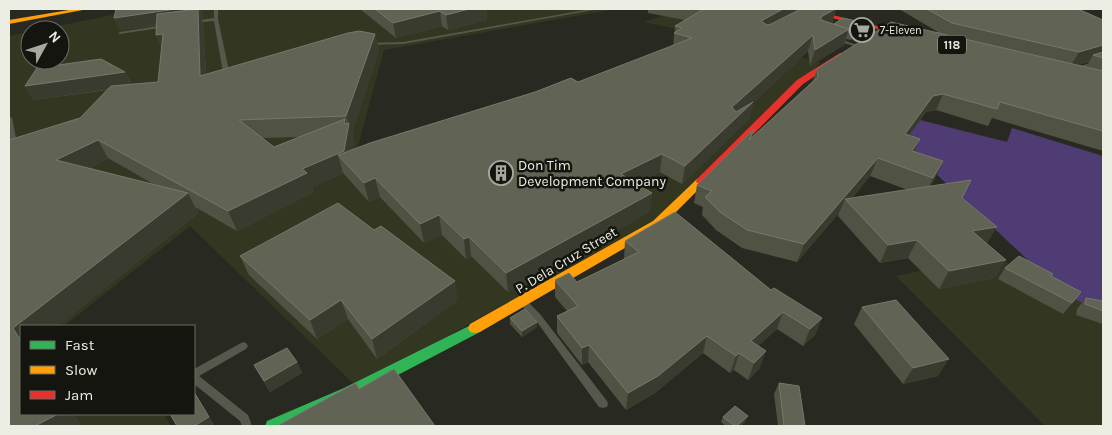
<svg xmlns="http://www.w3.org/2000/svg" width="1112" height="435" font-family="Karla,sans-serif">
<style>
.built{fill:#333721}
.green{fill:#4f3c74}
.lines{fill:none;stroke-linecap:round;stroke-linejoin:round}
.lane{fill:#56584b;fill-rule:evenodd}
.fast{fill:#30b455;fill-rule:evenodd}
.slow{fill:#ff9f0a;fill-rule:evenodd}
.jam{fill:#e5322d;fill-rule:evenodd}
.wall{fill:#505244;fill-rule:evenodd}
.shaded-wall{fill:#393b2f}
.building{fill:#616355;stroke:#76786b}
.labels{text-anchor:middle;stroke-width:5;stroke-linejoin:round;paint-order:stroke}
.far-poi-label{font-size:11px;fill:#eceee3;stroke:#14150e;text-anchor:start}
.shield{fill:#14150e;stroke:#abada3;stroke-width:1}
.shield-label{font-size:12px;font-weight:bold;fill:#eceee3}
.poi-label{font-size:14px;fill:#eceee3;stroke:#14150e;text-anchor:start}
.street-label{font-size:14px;fill:#eceee3;stroke:#14150e}
</style>
<rect width="100%" height="100%" fill="#282a21"/>
<g class="built">
<path d="M142 9H616L384 50 352 168 538 108 701 34 644 22 684 9 737 36 821 63 656 219 357 387 190 226 64 326H21V414H164L171 426H9V36L30 32V60H60V30H38Z"/>
<path d="M995 256 1103 314V426H1045L896 276Z"/>
</g>
<path class="green" d="M916 119 1007 142 1012 128 1103 156V314L1062 292 899 139Z"/>
<g class="lines">
<g class="lane">
<path d="M214 9H218V19L229 71 232 73V75H228L223 72 214 21 193 23 191 22 193 21 214 18Z"/>
<path d="M591 9H599L403 44 367 45 365 44 367 43 403 42Z"/>
<path d="M164 25 166 26V27L120 34 118 33 120 32Z"/>
<path d="M833 38H837L860 46 858 47 833 40Z"/>
<path d="M1103 59V63L1074 71 1071 69Z"/>
<path d="M9 116 12 118 18 148 15 150 12 148 9 132Z"/>
<path d="M524 300 527 301 540 314 607 401 608 404 607 407 603 408 599 407 534 318 521 305 520 303 521 301Z"/>
<path d="M243 342 246 343 248 346 246 349 199 376 248 415 252 426H242L240 421 194 384V369Z"/>
</g>
<path class="fast" d="M475 323 480 324 482 328 480 332 354 398 289 426H265L267 421 344 388Z"/>
<g class="slow">
<path d="M75 9H88L9 24V20Z"/>
<path d="M701 178 706 181 705 183 661 227 480 332 475 333 470 332 468 328 470 324 653 221 697 179Z"/>
</g>
<g class="jam">
<path d="M798 9H808L918 36 914 38 799 10Z"/>
<path d="M840 53 847 55 803 84 705 183H697L696 181 697 179 797 80Z"/>
</g>
</g>
<g class="wall">
<path d="M116 9H203V18H201L203 24 206 74 348 33 359 31 375 34 379 50 352 133 354 142 352 150 370 143 535 92 571 78 578 82 673 46 675 26 685 20 648 13V9H797V11L801 9H836L832 23H831L834 24 843 18 869 24 866 31 851 40 846 39 844 45 810 66 808 51 753 103 749 119 682 184 660 172 637 184 652 193 649 212 508 292 471 256 466 259 442 235 424 243 380 197 369 202 343 173 312 187 314 192 237 231 195 207 198 213 58 326H21V414H73L81 426H9V140L80 118 108 90 34 100 25 86 37 68 101 59 125 72 131 84 158 82 162 49 156 35V25L120 30 114 18ZM301 137 274 147 262 138ZM108 158 155 185 90 168Z"/>
<path d="M360 9H486L487 20 448 30 442 26 396 38Z"/>
<path d="M899 9H1078L1103 20V151L992 118 988 126 936 110 926 112 909 136 915 151 935 179 930 186 962 198 987 244 1006 260 994 278 939 289 908 258 880 263 838 216 839 213 797 262 742 248 716 230 702 215 703 207 694 203 697 185 754 129 752 137 813 81 817 69 938 32ZM1089 62 1086 67 1078 65ZM870 176 908 190 852 198Z"/>
<path d="M625 241 771 290 822 318 815 335 803 346 777 329 758 346 760 368 748 380 734 370 730 373 703 353 655 393 626 410 588 362 582 365 557 333V316L567 311 555 297V280L577 282 624 259V258Z"/>
<path d="M240 256 458 300 377 359 348 319 317 339 249 275Z"/>
<path d="M1005 268 1081 292 1063 314 998 279Z"/>
<path d="M1086 298 1103 301V324L1076 315 1077 309Z"/>
<path d="M862 307 938 376 903 384 854 324Z"/>
<path d="M510 318 537 322V327L522 337 510 324Z"/>
<path d="M297 362 302 373 270 392 254 365Z"/>
<path d="M779 383 805 426H778L774 394Z"/>
<path d="M723 417 745 422 741 426H726L721 422Z"/>
</g>
<g class="shaded-wall">
<path d="M176 9H203V18H201L203 24 207 94 200 76 198 18 120 30 114 18Z"/>
<path d="M469 9H486L487 20 448 30 446 15Z"/>
<path d="M783 9H797L796 14 757 37 761 21Z"/>
<path d="M835 9H836L832 23 817 32 821 17Z"/>
<path d="M440 11 442 26 396 38 393 23Z"/>
<path d="M869 24 866 31 851 40 853 33Z"/>
<path d="M849 29 844 45 810 66 815 50Z"/>
<path d="M163 34V52L156 35Z"/>
<path d="M375 34 379 50 352 133 354 142 349 167 338 155 343 173 312 187 314 192 237 231 228 211 302 169 344 124 345 119 348 129 349 125 346 116Z"/>
<path d="M813 35 808 51 753 103 749 119 682 184 685 166 732 107Z"/>
<path d="M1103 45V58L1093 55 1089 62 1070 67 1079 52Z"/>
<path d="M125 72 131 86 34 100 25 86Z"/>
<path d="M943 94 936 110 926 112 898 151 905 134 933 96Z"/>
<path d="M920 139 912 156V151Z"/>
<path d="M98 140 108 158 69 179 56 160Z"/>
<path d="M662 154 660 172 620 192 621 174Z"/>
<path d="M878 158 870 176 848 202 845 199 839 213 797 262 804 244Z"/>
<path d="M943 161 935 179 925 196 933 178Z"/>
<path d="M375 178 380 197 369 202 364 183Z"/>
<path d="M188 193 198 213 58 326H21V341L13 328Z"/>
<path d="M652 193 649 212 508 292 506 273Z"/>
<path d="M439 215 442 235 424 243 420 224Z"/>
<path d="M997 227 986 245 972 231Z"/>
<path d="M469 237 471 256 466 259 464 239Z"/>
<path d="M917 240 908 258 880 263 888 245Z"/>
<path d="M1006 260 994 278 939 289 949 271Z"/>
<path d="M455 281 458 300 377 359 372 339Z"/>
<path d="M341 300 348 319 317 339 310 320Z"/>
<path d="M783 312 777 329 745 358 751 341Z"/>
<path d="M822 318 815 335 803 346 810 329Z"/>
<path d="M537 322V327L522 337V331Z"/>
<path d="M707 336 703 353 655 393 626 410 628 393Z"/>
<path d="M589 345 588 362 582 365V348Z"/>
<path d="M766 351 760 368 748 380 754 363Z"/>
<path d="M739 353 734 370 730 373 736 356Z"/>
<path d="M949 359 938 376 903 384 913 368Z"/>
<path d="M297 362 302 373 270 392 264 381Z"/>
<path d="M194 392 201 403 215 426H194Z"/>
<path d="M58 414H73L81 426H35Z"/>
<path d="M748 416 745 422 741 426H737Z"/>
</g>
<g class="building">
<path d="M116 9H176L114 18Z"/>
<path d="M198 9 200 76 348 33 359 31 375 34 346 116 239 120 274 147 345 119 344 124 349 123 344 151 302 169 307 173 228 211 98 140 56 160 188 193 13 328 21 341V414H58L35 426H9V140L80 118 111 86 158 82 163 34 156 35 157 14Z"/>
<path d="M375 9H469L446 15 440 11 393 23Z"/>
<path d="M704 9H783L761 21 767 25 771 24 801 9H835L821 17V20L849 29 815 50 813 35 732 107 736 112 753 102 685 166 662 154 621 174 652 193 506 273 469 237 464 239 439 215 420 224 375 178 364 183 338 155 370 143 535 92 571 78 578 82 692 38 674 33 682 28 675 26Z"/>
<path d="M927 9H1078L1103 20V45L1079 52 952 23Z"/>
<path d="M843 18 869 24 853 33 848 32 849 29 834 24Z"/>
<path d="M891 22 1103 71V131L1000 102 997 109 943 94 933 96 905 134 920 139 912 151 943 161 933 178 878 158 804 244 747 230 720 212 705 197 712 191 697 185 754 129 749 140 818 77 817 69Z"/>
<path d="M1103 52V58L1093 55Z"/>
<path d="M101 59 125 72 25 86 37 68Z"/>
<path d="M971 180 962 198 997 227 972 231 1006 260 949 271 917 240 888 245 845 199Z"/>
<path d="M338 203 374 230 381 226 455 281 372 339 341 300 310 320 240 256Z"/>
<path d="M675 212 771 290 774 288 822 318 810 329 783 312 751 341 766 351 754 363 739 353 736 356 707 336 658 376 628 393 589 345 582 348 557 316 578 306 555 280 569 273 577 282 639 252 625 241Z"/>
<path d="M1019 256 1053 274 1051 276 1081 292 1072 303 1005 268Z"/>
<path d="M1086 298 1103 301V311L1085 304Z"/>
<path d="M896 300 949 359 913 368 862 307Z"/>
<path d="M525 309 537 322 522 331 510 318Z"/>
<path d="M287 348 297 362 264 381 254 365Z"/>
<path d="M394 369 435 426H277L350 386 356 383 359 389Z"/>
<path d="M779 383 799 386 805 426H784Z"/>
<path d="M194 392 209 417 194 426H177L170 414H194Z"/>
<path d="M735 406 748 416 737 426H735L723 417Z"/>
</g>
<defs>
<symbol id="supermarket-ring" viewBox="-11 -11 22 22"><circle r="9.5" fill="#14150e" stroke="#a7a99f" stroke-width="1.5"/><path d="M-6-5.5h2.5l.6 2H6L4.5 2H-2.5L-4.4-4H-6ZM-1.5 3.2a1.3 1.3 0 1 0 .1 0ZM3 3.2a1.3 1.3 0 1 0 .1 0Z" fill="#a7a99f"/></symbol>
<symbol id="building-ring" viewBox="-11 -11 22 22"><circle r="9.5" fill="#14150e" stroke="#a7a99f" stroke-width="1.5"/><path d="M-4-6H4V6H1V3H-1V6H-4ZM-2.5-4.3h1.7v1.8h-1.7ZM.8-4.3h1.7v1.8H.8ZM-2.5-1h1.7V.8h-1.7ZM.8-1h1.7V.8H.8Z" fill="#a7a99f"/></symbol>
</defs>
<g fill-rule="evenodd">
<use href="#supermarket-ring" x="848" y="16" width="28" height="28"/>
<use href="#building-ring" x="487" y="159" width="28" height="28"/>
</g>
<g class="labels">
<g class="far-poi-label">
<text x="880" y="34">7-Eleven</text>
</g>
<rect class="shield" x="938" y="35.5" width="28" height="19" rx="4"/>
<g class="shield-label">
<text x="952" y="49">118</text>
</g>
<g class="poi-label">
<text x="518" y="170">Don Tim<tspan x="518" dy="16">Development Company</tspan></text>
</g>
<g class="street-label">
<text transform="translate(566 260) rotate(-31)" y="5">P. Dela Cruz Street</text>
</g>
</g>
<rect width="1112" height="435" fill="none" stroke="#eceee3" stroke-width="20"/>
<rect x="20" y="325" width="175" height="90" fill="#14150e" stroke="#6a6c63"/>
<rect x="30" y="341" width="25" height="8" fill="#30b455" stroke="#6a6c63"/>
<text x="65" y="350" font-size="15" fill="#eceee3">Fast</text>
<rect x="30" y="366" width="25" height="8" fill="#ff9f0a" stroke="#6a6c63"/>
<text x="65" y="375" font-size="15" fill="#eceee3">Slow</text>
<rect x="30" y="391" width="25" height="8" fill="#e5322d" stroke="#6a6c63"/>
<text x="65" y="400" font-size="15" fill="#eceee3">Jam</text>
<g transform="translate(45 45) rotate(50)"><circle r="24" fill="#14150e" stroke="#6a6c63"/>
<path d="M0-4L9 19L0 12L-9 19Z" fill="#a7a99f"/>
<text y="-8" font-size="14" font-weight="bold" text-anchor="middle" fill="#eceee3">N</text>
</g>
</svg>
